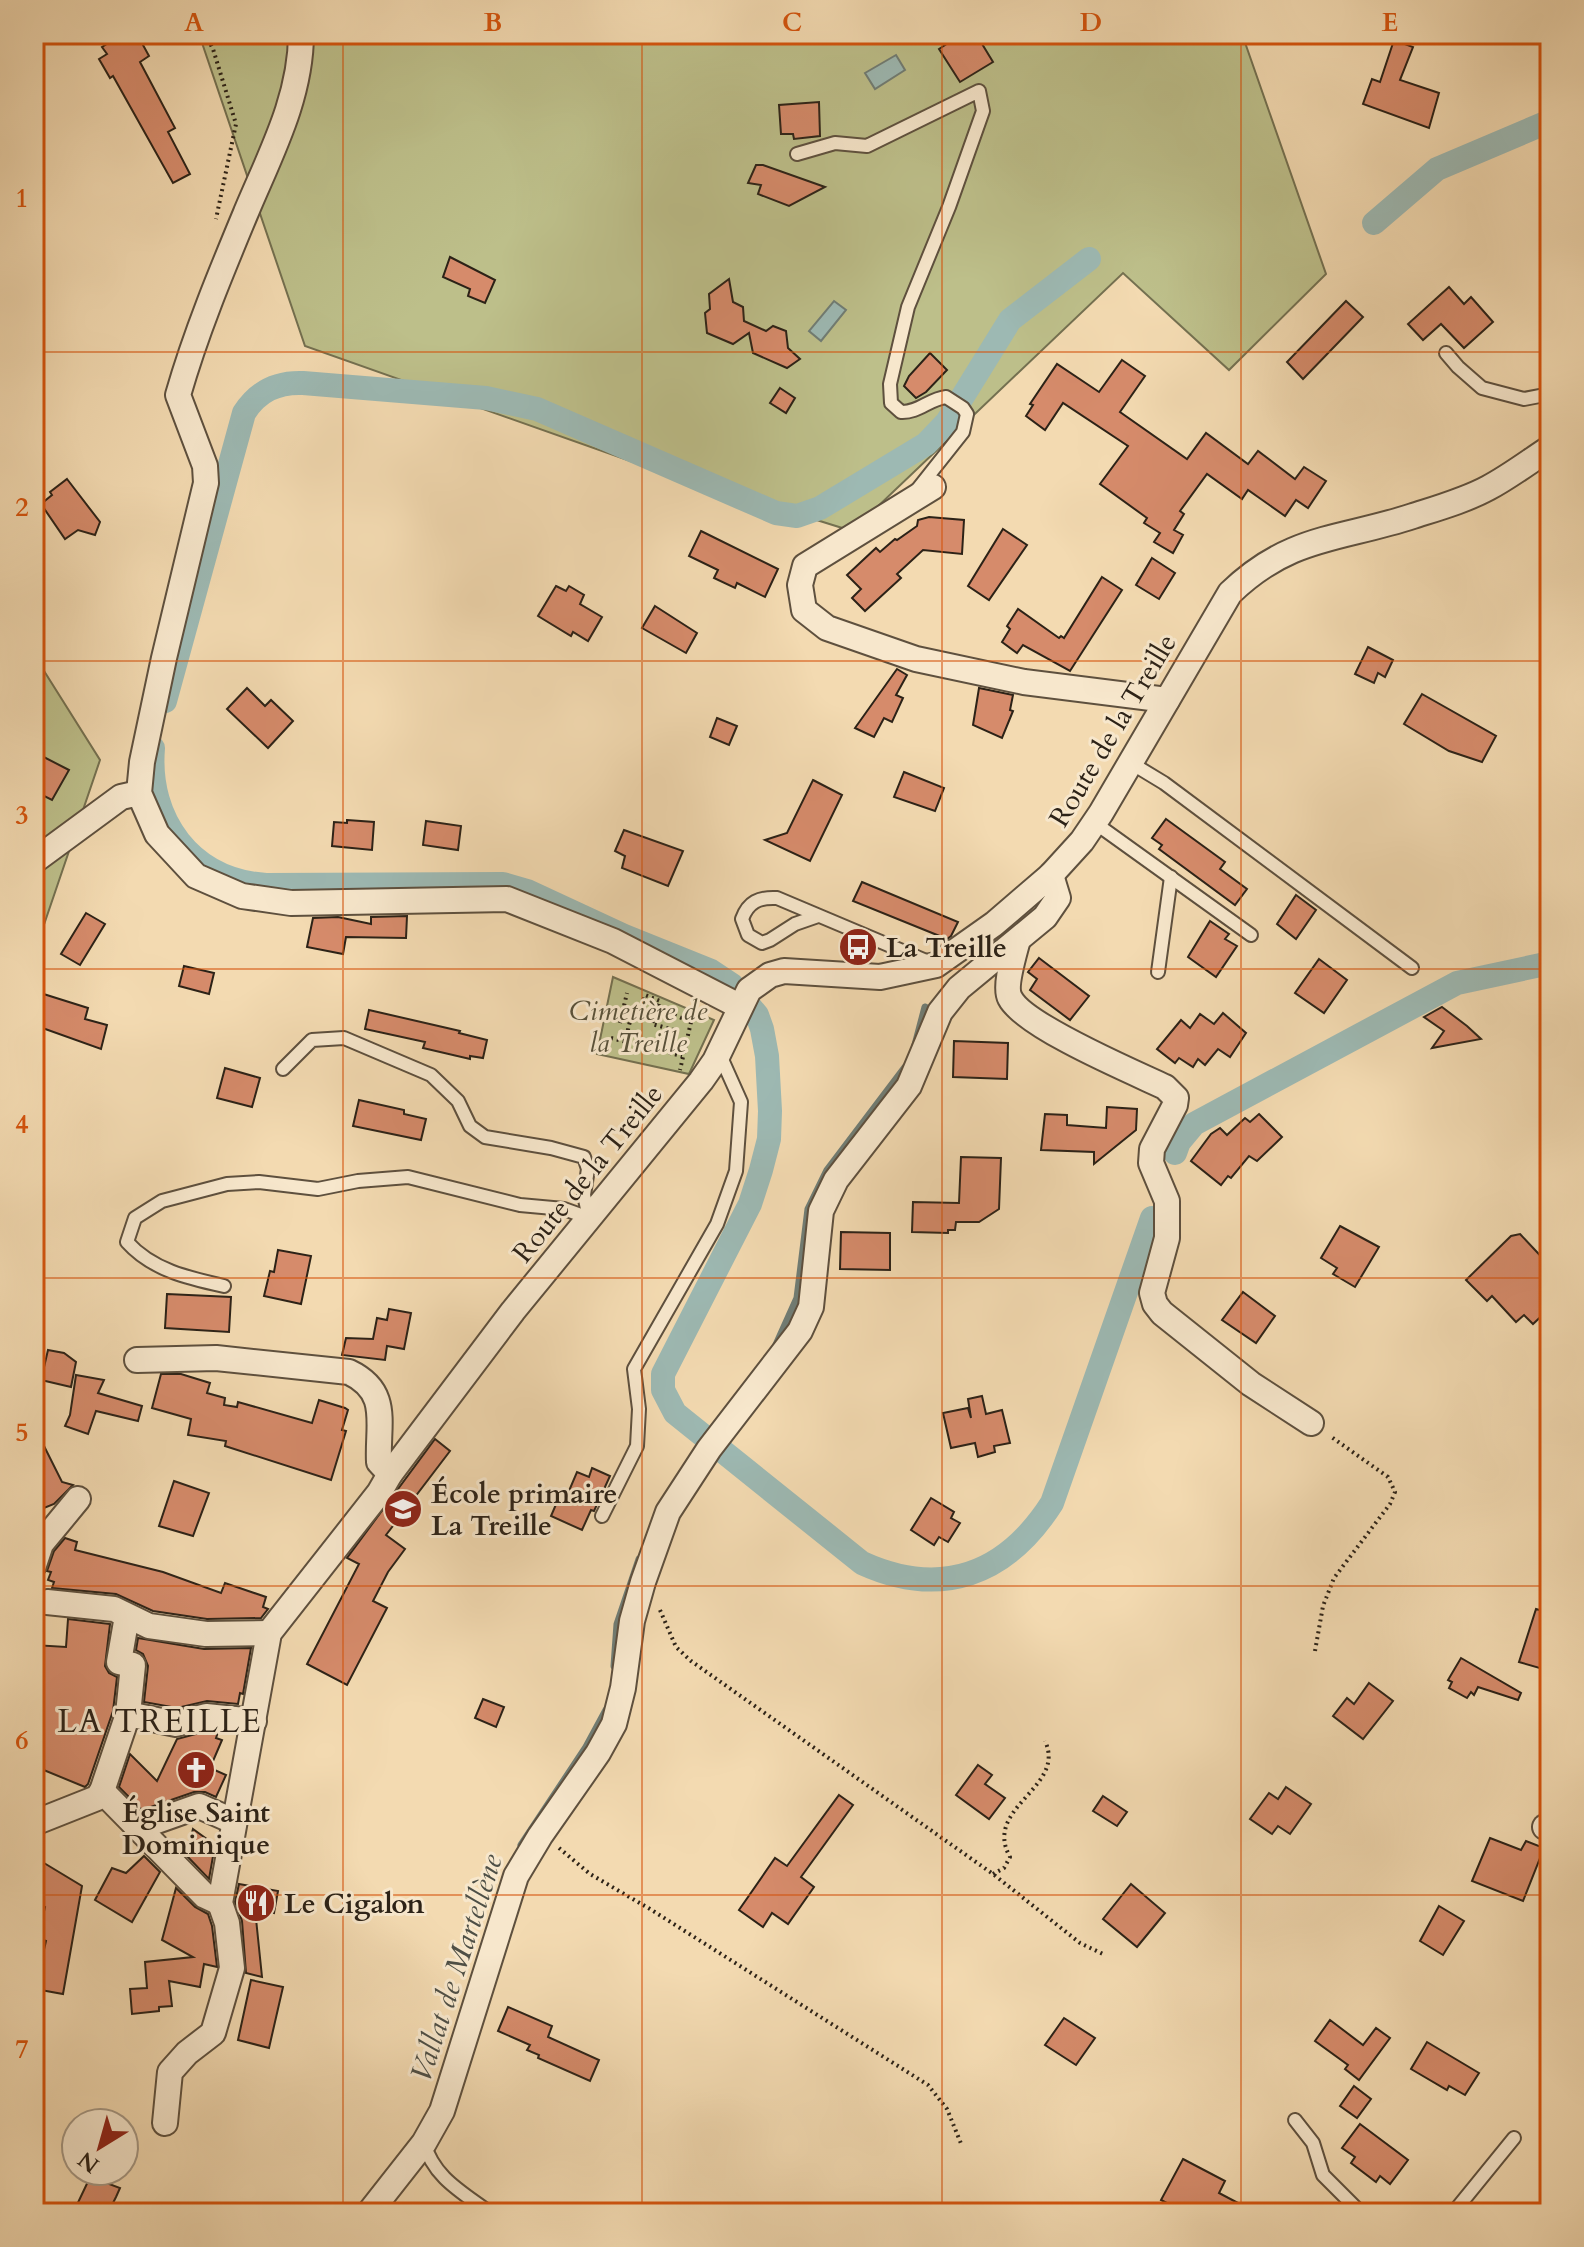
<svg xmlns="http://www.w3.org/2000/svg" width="1584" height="2247" font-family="Cardo,serif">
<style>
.green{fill:#bdbf8a;stroke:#747050;stroke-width:2}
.water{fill:#9db9b3;stroke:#707d75;stroke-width:2}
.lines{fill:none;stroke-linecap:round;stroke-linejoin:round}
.stream{stroke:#707d75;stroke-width:7}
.canal{stroke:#9db9b3;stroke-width:24}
.building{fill:#d68b6b;stroke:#2c2217;stroke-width:2}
.lane-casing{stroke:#5e503e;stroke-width:16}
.street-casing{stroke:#5e503e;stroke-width:28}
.path{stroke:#2c2217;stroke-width:4;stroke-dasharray:2 4;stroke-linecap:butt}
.lane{stroke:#f7e7cc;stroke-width:12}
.street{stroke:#f7e7cc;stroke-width:24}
.grid{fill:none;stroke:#d5540d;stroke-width:2;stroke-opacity:0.55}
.labels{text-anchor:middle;stroke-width:6;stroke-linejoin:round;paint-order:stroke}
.street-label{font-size:28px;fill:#2c2217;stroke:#f7e7cc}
.poi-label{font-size:28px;font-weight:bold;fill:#2c2217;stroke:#f7e7cc;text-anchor:start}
.park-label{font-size:28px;font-style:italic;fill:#58513a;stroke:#f7e7cc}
.water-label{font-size:30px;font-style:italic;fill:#4e4f46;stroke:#f7e7cc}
.quarter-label{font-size:32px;letter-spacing:2px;fill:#2c2217;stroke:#f7e7cc}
.neatline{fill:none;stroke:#d5540d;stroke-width:3}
.grid-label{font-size:26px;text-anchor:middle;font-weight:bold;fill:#d5540d}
</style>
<rect width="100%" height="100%" fill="#f3dab1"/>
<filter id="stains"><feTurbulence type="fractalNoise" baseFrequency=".0025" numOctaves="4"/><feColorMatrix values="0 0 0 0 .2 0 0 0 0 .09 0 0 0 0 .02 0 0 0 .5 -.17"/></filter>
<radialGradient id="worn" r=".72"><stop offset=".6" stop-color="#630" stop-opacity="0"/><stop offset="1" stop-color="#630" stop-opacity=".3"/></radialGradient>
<g class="green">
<path d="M199 34H1242L1326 274 1229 370 1123 273 852 531 653 469 305 346Z"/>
<path d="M34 655 100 760 34 954Z"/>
<path d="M613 977 714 1020 689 1074 597 1054Z"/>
</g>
<g class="water">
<path d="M896 55 905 70 875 89 865 73Z"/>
<path d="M834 301 846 310 821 341 809 331Z"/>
</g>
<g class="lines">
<g class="stream">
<path d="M915 1045 925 1007"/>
<path d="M775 1347 797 1298 808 1209 827 1170 905 1067"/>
<path d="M614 1666 617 1624 639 1559"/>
<path d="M521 1845 586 1747 606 1710"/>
</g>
<g class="canal">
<path d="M1374 223 1437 169 1550 121"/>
<path d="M165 701 244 413C258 391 277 382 303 383L486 398 537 409 776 513 797 516 820 508 926 444 947 422 1010 320 1089 259"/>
<path d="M153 748C147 820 191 880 266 885L503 884 527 891 624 936 711 971 732 985 757 1015 762 1029 767 1056 770 1111 769 1139 761 1170 750 1204 663 1374V1390L675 1413 862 1563C941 1599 1006 1575 1052 1503L1152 1218"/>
<path d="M1175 1153 1179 1142 1194 1124 1457 983 1550 963"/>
</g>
</g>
<g class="building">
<path d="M123 34H137L149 56 140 62 175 128 168 132 190 174 173 183 113 76 110 78 99 59 107 54 102 47Z"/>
<path d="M962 34H976L993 62 960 82 939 49Z"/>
<path d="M1394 40 1413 47 1400 80 1439 93 1429 128 1363 104 1372 79 1380 82Z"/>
<path d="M819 102 820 136 794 139 793 134H781L779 105Z"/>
<path d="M756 165H763L825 187 789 206 758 194 761 185 748 183Z"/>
<path d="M450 257 495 280 485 303 468 296 470 289 443 277Z"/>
<path d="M729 279 733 302 743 307 744 321 766 331 773 326 786 331 788 348 800 359 787 368 753 353 749 333 733 344 707 333 705 313 710 309 709 294Z"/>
<path d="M1449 287 1464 304 1471 297 1493 322 1464 348 1441 324 1423 340 1408 324Z"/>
<path d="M1346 301 1363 317 1303 379 1287 362Z"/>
<path d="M930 353 947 370 926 392 916 398 904 386 909 376Z"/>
<path d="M1122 360 1145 376 1120 412 1187 459 1206 433 1248 464 1258 451 1295 479 1304 467 1326 481 1308 508 1296 500 1285 516 1248 490 1242 499 1207 474 1180 511 1184 514 1174 530 1183 535 1173 553 1154 542 1160 533 1144 523 1147 518 1100 484 1128 446 1063 403 1045 430 1026 416 1033 405 1030 404 1057 364 1099 392Z"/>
<path d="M780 388 795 398 786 413 770 403Z"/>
<path d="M67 479 100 522 95 535 78 530 65 539 41 504 52 495 50 492Z"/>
<path d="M929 517 964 520 962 554 923 550 897 574 901 578 865 611 852 598 861 589 847 575 876 548 880 552 895 539 897 540 917 526 918 520Z"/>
<path d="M1003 529 1027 545 989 600 968 586Z"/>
<path d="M701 531 778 569 765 597 737 583 735 588 714 578 718 570 689 556Z"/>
<path d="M1152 558 1175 573 1159 599 1136 585Z"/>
<path d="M1102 577 1122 590 1070 671 1023 645 1017 653 1002 642 1010 629 1007 626 1018 609 1059 638 1061 636 1064 638Z"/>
<path d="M556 586 566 591 569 586 584 595 580 604 602 617 588 641 573 632 571 636 538 616Z"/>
<path d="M655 606 697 633 686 653 642 628Z"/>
<path d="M1368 647 1393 660 1385 677 1378 673 1374 683 1355 674Z"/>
<path d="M897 669 907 675 896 695 903 698 892 722 884 718 874 737 855 728Z"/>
<path d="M247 688 265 706 271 700 293 721 268 748 227 709Z"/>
<path d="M979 688 1013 695 1010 710 1013 711 1002 738 973 725Z"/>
<path d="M1422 694 1496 736 1482 762 1449 751 1404 724Z"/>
<path d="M717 718 737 726 729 745 710 737Z"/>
<path d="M34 752 69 770 52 800 34 791Z"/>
<path d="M904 772 944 788 935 811 894 797Z"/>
<path d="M813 780 842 795 810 861 765 840 787 833Z"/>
<path d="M1166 819 1225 862 1220 869 1247 889 1235 905 1159 849 1162 845 1152 838Z"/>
<path d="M347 820 374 822 372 850 332 846 334 822 347 823Z"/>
<path d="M426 821 461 826 458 850 423 845Z"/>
<path d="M624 830 683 851 668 886 622 868 625 856 615 851Z"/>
<path d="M862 882 958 922 951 936 947 939 853 901Z"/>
<path d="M1296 895 1316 910 1296 939 1277 924Z"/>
<path d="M86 913 105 924 80 965 61 954Z"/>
<path d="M407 916 406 938 346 937 343 954 307 947 313 918 338 917 371 924V917Z"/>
<path d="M1210 921 1229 934 1225 939 1237 946 1216 977 1188 957Z"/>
<path d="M1039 958 1089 996 1070 1020 1030 990 1037 979 1028 972Z"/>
<path d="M1319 959 1347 980 1324 1013 1295 993Z"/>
<path d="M184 966 214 973 209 994 179 986Z"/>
<path d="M34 991 88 1008 85 1019 107 1025 101 1049 34 1025Z"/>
<path d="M1442 1007 1467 1026 1481 1039 1432 1048 1444 1031 1424 1017Z"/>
<path d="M369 1010 460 1031 459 1033 487 1040 483 1058 470 1056V1059L423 1048 425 1042 365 1029Z"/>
<path d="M1223 1013 1246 1033 1230 1057 1218 1049 1205 1065 1198 1059 1193 1067 1179 1058 1175 1063 1157 1049 1181 1020 1190 1028 1200 1014 1214 1024Z"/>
<path d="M954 1041 1008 1043 1007 1079 953 1077Z"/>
<path d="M225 1068 260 1078 252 1107 217 1098Z"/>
<path d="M359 1100 404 1110V1114L426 1119 421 1140 353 1126Z"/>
<path d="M1107 1107 1137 1109 1136 1130 1094 1164V1152L1041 1150 1045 1114 1067 1115V1125L1106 1128Z"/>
<path d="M1259 1114 1282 1137 1257 1161 1249 1156 1231 1178 1228 1176 1221 1185 1191 1161 1211 1134 1220 1128 1227 1135 1245 1118 1250 1122Z"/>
<path d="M961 1157 1001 1158 999 1209 979 1222H956L955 1230H948V1233L912 1232 913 1202 959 1203Z"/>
<path d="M1340 1226 1379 1247 1355 1287 1333 1274 1337 1268 1321 1258Z"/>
<path d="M841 1232 890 1233V1270L840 1269Z"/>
<path d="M1520 1234 1550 1266V1308L1533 1324 1524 1315 1516 1322 1492 1296 1487 1301 1466 1280 1511 1236Z"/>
<path d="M278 1250 311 1256 301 1304 264 1296 270 1271 274 1272Z"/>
<path d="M1243 1292 1275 1316 1256 1343 1222 1320Z"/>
<path d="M167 1294 231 1297 229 1332 165 1328Z"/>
<path d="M389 1309 411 1313 404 1349 387 1346 385 1360 342 1355 346 1338 373 1339 377 1318 387 1320Z"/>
<path d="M48 1350 64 1353 76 1362 71 1387 41 1380Z"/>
<path d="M161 1374H181L210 1383 207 1393 225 1398 224 1405 237 1407 238 1402 312 1423 319 1400 345 1408 348 1410 342 1430 346 1431 331 1480 225 1446 226 1441 188 1435 191 1419 152 1408Z"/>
<path d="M76 1375 104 1380 98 1393 142 1406 138 1421 96 1411 88 1434 65 1426 70 1415Z"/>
<path d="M982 1396 986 1414 1002 1410 1010 1443 994 1446 995 1452 978 1457 975 1443 951 1448 943 1413 968 1408 971 1418 968 1399Z"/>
<path d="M34 1426 62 1482 73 1485 54 1504 34 1512Z"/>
<path d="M435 1439 450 1451 386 1535 405 1549 388 1572 373 1601 387 1608 347 1685 307 1664 359 1564 347 1558Z"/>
<path d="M592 1468 610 1476 594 1511 591 1510 582 1530 551 1516 560 1495 566 1498 577 1472 589 1477Z"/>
<path d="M174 1481 209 1493 193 1536 159 1526Z"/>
<path d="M931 1498 954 1512 951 1518 960 1523 948 1542 939 1537 934 1545 911 1530Z"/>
<path d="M65 1538 77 1542 75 1550 163 1572 221 1593 225 1583 266 1597 263 1607 268 1609 261 1618 207 1619 153 1611 116 1594 52 1588 54 1582 48 1580 51 1572 47 1571 54 1551Z"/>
<path d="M1536 1609 1550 1613V1671L1519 1662Z"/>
<path d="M68 1619 110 1624 105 1666 109 1673 117 1677 113 1711 88 1784 85 1787 34 1766V1720L37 1717 43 1670 34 1669V1645L66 1647Z"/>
<path d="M138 1638 204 1649 251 1648 243 1694 240 1693 238 1704 207 1701 177 1708 144 1702 148 1666 143 1654 136 1650Z"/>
<path d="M1461 1658 1521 1693 1518 1700 1478 1687 1474 1695 1471 1692 1467 1698 1449 1688 1452 1682 1448 1680Z"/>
<path d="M1369 1683 1393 1701 1363 1739 1333 1716 1347 1698 1354 1704Z"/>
<path d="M483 1699 504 1707 496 1727 475 1718Z"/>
<path d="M207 1731 218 1732 216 1738 222 1740 210 1768 226 1775 216 1797 205 1792H194L142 1810 119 1787 130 1754 157 1781 177 1739Z"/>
<path d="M978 1765 992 1775 985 1784 1005 1798 989 1819 956 1795Z"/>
<path d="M1286 1787 1311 1804 1290 1834 1278 1826 1272 1834 1250 1819 1269 1793 1278 1799Z"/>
<path d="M839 1795 853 1805 801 1877 814 1887 788 1924 772 1913 763 1927 739 1910 775 1858 787 1866Z"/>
<path d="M1103 1796 1127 1812 1117 1826 1093 1811Z"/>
<path d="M193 1829 215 1845 209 1879 186 1855Z"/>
<path d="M1490 1838 1521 1850 1526 1841 1544 1848 1523 1901 1472 1881Z"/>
<path d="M144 1856 160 1872 132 1922 95 1900 112 1868 126 1873Z"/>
<path d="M44 1863 82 1886 63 1994 35 1989 46 1941 38 1938 45 1907 34 1901V1880Z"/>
<path d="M239 1884 278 1891 274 1913 255 1909 262 1977 246 1973 242 1921 235 1902Z"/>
<path d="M1131 1884 1165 1913 1137 1947 1103 1919Z"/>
<path d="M176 1888 195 1907 208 1914 212 1926 217 1967 204 1964 200 1987 169 1981 172 2006 159 2007V2011L132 2014 130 1989 147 1988 145 1962 193 1957 162 1940Z"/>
<path d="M1439 1906 1464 1921 1443 1955 1420 1941Z"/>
<path d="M251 1980 283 1987 269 2048 238 2040Z"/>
<path d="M508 2007 552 2026 548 2037 599 2060 590 2081 538 2058 539 2055 527 2050 530 2045 498 2031Z"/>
<path d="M1064 2018 1095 2038 1076 2065 1045 2045Z"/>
<path d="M1330 2020 1363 2045 1376 2028 1390 2038 1359 2080 1345 2069 1348 2065 1315 2041Z"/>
<path d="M1427 2042 1479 2073 1465 2095 1449 2086 1447 2090 1411 2069Z"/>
<path d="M1354 2086 1371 2099 1357 2118 1340 2106Z"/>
<path d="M1360 2124 1408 2160 1390 2184 1380 2176 1376 2182 1351 2163 1355 2157 1342 2148Z"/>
<path d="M1183 2159 1225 2181 1219 2193 1257 2213H1186L1161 2200Z"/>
<path d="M93 2171 112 2177 109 2184 120 2188 116 2197 108 2213H73Z"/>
</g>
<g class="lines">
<defs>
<g id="lane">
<path d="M797 154 835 143 867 146 979 91 983 111 949 207 908 307 890 384 891 403 901 412C918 413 929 399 946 397L963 408 967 414 963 432 917 490"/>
<path d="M1446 353 1458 367 1482 388 1524 399 1550 394"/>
<path d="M1131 763 1164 783 1412 968"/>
<path d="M1095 823 1251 935"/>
<path d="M818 916 795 924 770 940 762 943 748 935 742 919C748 902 759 897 777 898L931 963"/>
<path d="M1158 972 1171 877"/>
<path d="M283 1069 312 1040 344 1038 431 1075 458 1101 470 1126 485 1137 551 1148 584 1157 588 1169 584 1195 589 1218"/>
<path d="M224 1286C188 1278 152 1270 127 1242L135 1218 162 1201 227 1184 259 1182 318 1189 358 1181 408 1177 520 1205 564 1209 589 1218"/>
<path d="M602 1516 637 1446 639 1409 634 1369 717 1224 736 1171 741 1102 720 1055"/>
<path d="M1295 2120 1313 2143 1323 2175 1361 2213"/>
<path d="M424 2143C434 2178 462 2192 490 2213"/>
<path d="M1453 2213 1514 2138"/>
</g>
<g id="street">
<path d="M301 34C301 97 271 153 247 210 222 270 196 332 178 395L205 466 206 483 164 658 142 762 139 793 157 834 196 876 242 896 291 903 507 899 613 941 739 1006"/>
<path d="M933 487 805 566 800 585 804 610 827 628 916 659 1024 682 1167 700"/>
<path d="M34 861 121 797 139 793"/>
<path d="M1017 943C1014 955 1004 987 1010 998 1024 1026 1133 1072 1165 1087L1176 1098 1175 1105 1152 1149 1151 1163 1167 1201V1238L1152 1293 1155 1304 1162 1313 1251 1384 1311 1423"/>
<path d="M137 1360 216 1358 349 1372C391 1392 377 1424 379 1462L390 1474"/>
<path d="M34 1565 41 1544 78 1499"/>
<path d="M47 1602 114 1609 149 1626 206 1634 269 1633"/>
<path d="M127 1616 119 1662 133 1665 128 1714"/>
<path d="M102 1791 128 1714 176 1724 206 1716 254 1721"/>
<path d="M34 1823 97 1798 102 1791 205 1896 220 1903"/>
<path d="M1545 1827 1550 1829"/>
<path d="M137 1828 199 1806 233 1821"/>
<path d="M165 2123 170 2072 187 2053 213 2033 232 1968 227 1923 220 1903 269 1633 379 1493 390 1474 513 1311 701 1081 715 1061 749 990 770 975 784 971 880 977 936 965 994 924 1051 875 1082 841 1101 813 1230 593C1290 535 1340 540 1413 516 1438 508 1466 500 1488 488 1509 477 1530 461 1550 448"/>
<path d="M369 2213 424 2143 442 2111 516 1876 540 1836 598 1753 614 1724 623 1688 632 1621 643 1582 668 1512 709 1449 800 1331 811 1307 821 1211 836 1180 909 1086 940 1012 959 988 1045 917 1058 898 1051 875"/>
</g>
</defs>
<use href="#lane" class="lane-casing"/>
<use href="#street" class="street-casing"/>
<g class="path">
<path d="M205 34 213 49 236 124 216 219"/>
<path d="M658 1008 691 1022 680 1070"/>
<path d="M622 1015 637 1019 645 995 660 1001 652 1024 678 1031"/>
<path d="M620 1023 627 993"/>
<path d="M611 1038 682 1056"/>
<path d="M625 1042 631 1017"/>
<path d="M660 1610 676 1647 691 1661 993 1874 1080 1943 1105 1955"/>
<path d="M1315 1651 1323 1606 1334 1578 1390 1504 1395 1492 1388 1477 1330 1436"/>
<path d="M559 1848 590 1874 650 1909 928 2085 947 2109 962 2146"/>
<path d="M993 1874 1004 1868 1010 1857C982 1807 1067 1788 1045 1741"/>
</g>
<use href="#lane" class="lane"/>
<use href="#street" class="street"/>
</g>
<path class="grid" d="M343 34V2213M642 34V2213M942 34V2213M1241 34V2213M34 352H1550M34 661H1550M34 969H1550M34 1278H1550M34 1586H1550M34 1895H1550"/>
<defs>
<symbol id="bus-disc" viewBox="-11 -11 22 22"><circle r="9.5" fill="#8f2418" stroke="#f7e7cc"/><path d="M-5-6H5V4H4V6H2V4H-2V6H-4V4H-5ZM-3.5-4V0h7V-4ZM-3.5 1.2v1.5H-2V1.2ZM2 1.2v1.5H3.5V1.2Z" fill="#fff"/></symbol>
<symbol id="school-disc" viewBox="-11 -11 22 22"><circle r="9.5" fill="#8f2418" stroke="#f7e7cc"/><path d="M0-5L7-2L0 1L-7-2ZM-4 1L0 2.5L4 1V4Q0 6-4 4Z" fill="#fff"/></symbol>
<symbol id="church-disc" viewBox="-11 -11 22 22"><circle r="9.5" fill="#8f2418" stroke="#f7e7cc"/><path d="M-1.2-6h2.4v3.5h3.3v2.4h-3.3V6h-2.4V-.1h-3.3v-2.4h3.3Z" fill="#fff"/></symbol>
<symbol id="restaurant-disc" viewBox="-11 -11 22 22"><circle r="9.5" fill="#8f2418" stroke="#f7e7cc"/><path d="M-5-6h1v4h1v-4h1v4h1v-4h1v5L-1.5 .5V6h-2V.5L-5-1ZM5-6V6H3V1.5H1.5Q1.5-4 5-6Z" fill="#fff"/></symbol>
</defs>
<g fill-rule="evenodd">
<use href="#bus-disc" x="836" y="925" width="44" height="44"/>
<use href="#school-disc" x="381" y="1487" width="44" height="44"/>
<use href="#church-disc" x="174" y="1748" width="44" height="44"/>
<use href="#restaurant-disc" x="234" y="1881" width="44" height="44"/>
</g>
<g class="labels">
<g class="street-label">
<text transform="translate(1112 730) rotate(-59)" y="10">Route de la Treille</text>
<text transform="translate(587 1173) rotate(-51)" y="10">Route de la Treille</text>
</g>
<g class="poi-label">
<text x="886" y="957">La Treille</text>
<text x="431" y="1503">École primaire<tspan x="431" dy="32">La Treille</tspan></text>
<text x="196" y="1822" text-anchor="middle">Église Saint<tspan x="196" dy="32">Dominique</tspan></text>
<text x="284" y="1913">Le Cigalon</text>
</g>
<g class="park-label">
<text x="638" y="1020">Cimetière de<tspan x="638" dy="32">la Treille</tspan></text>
</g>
<g class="water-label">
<text transform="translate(456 1968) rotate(-72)" y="10">Vallat de Martellène</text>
</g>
<g class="quarter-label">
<text x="160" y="1732">LA TREILLE</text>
</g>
</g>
<rect width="1584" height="2247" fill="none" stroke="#f3dab1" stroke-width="88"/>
<g transform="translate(100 2147) rotate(217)"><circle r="38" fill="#f7e7cc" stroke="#a69884" stroke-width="2"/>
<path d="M0-6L14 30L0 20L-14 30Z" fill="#8f2418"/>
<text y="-12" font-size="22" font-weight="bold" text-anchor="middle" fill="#2c2217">N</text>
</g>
<rect x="44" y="44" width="1496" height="2159" class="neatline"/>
<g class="grid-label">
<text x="194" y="31">A</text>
<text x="493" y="31">B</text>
<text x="792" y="31">C</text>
<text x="1091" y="31">D</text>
<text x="1390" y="31">E</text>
<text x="22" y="207">1</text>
<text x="22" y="516">2</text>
<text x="22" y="824">3</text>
<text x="22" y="1133">4</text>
<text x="22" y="1441">5</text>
<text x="22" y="1749">6</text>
<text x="22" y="2058">7</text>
</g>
<rect width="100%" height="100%" filter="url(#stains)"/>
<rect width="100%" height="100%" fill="url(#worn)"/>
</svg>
